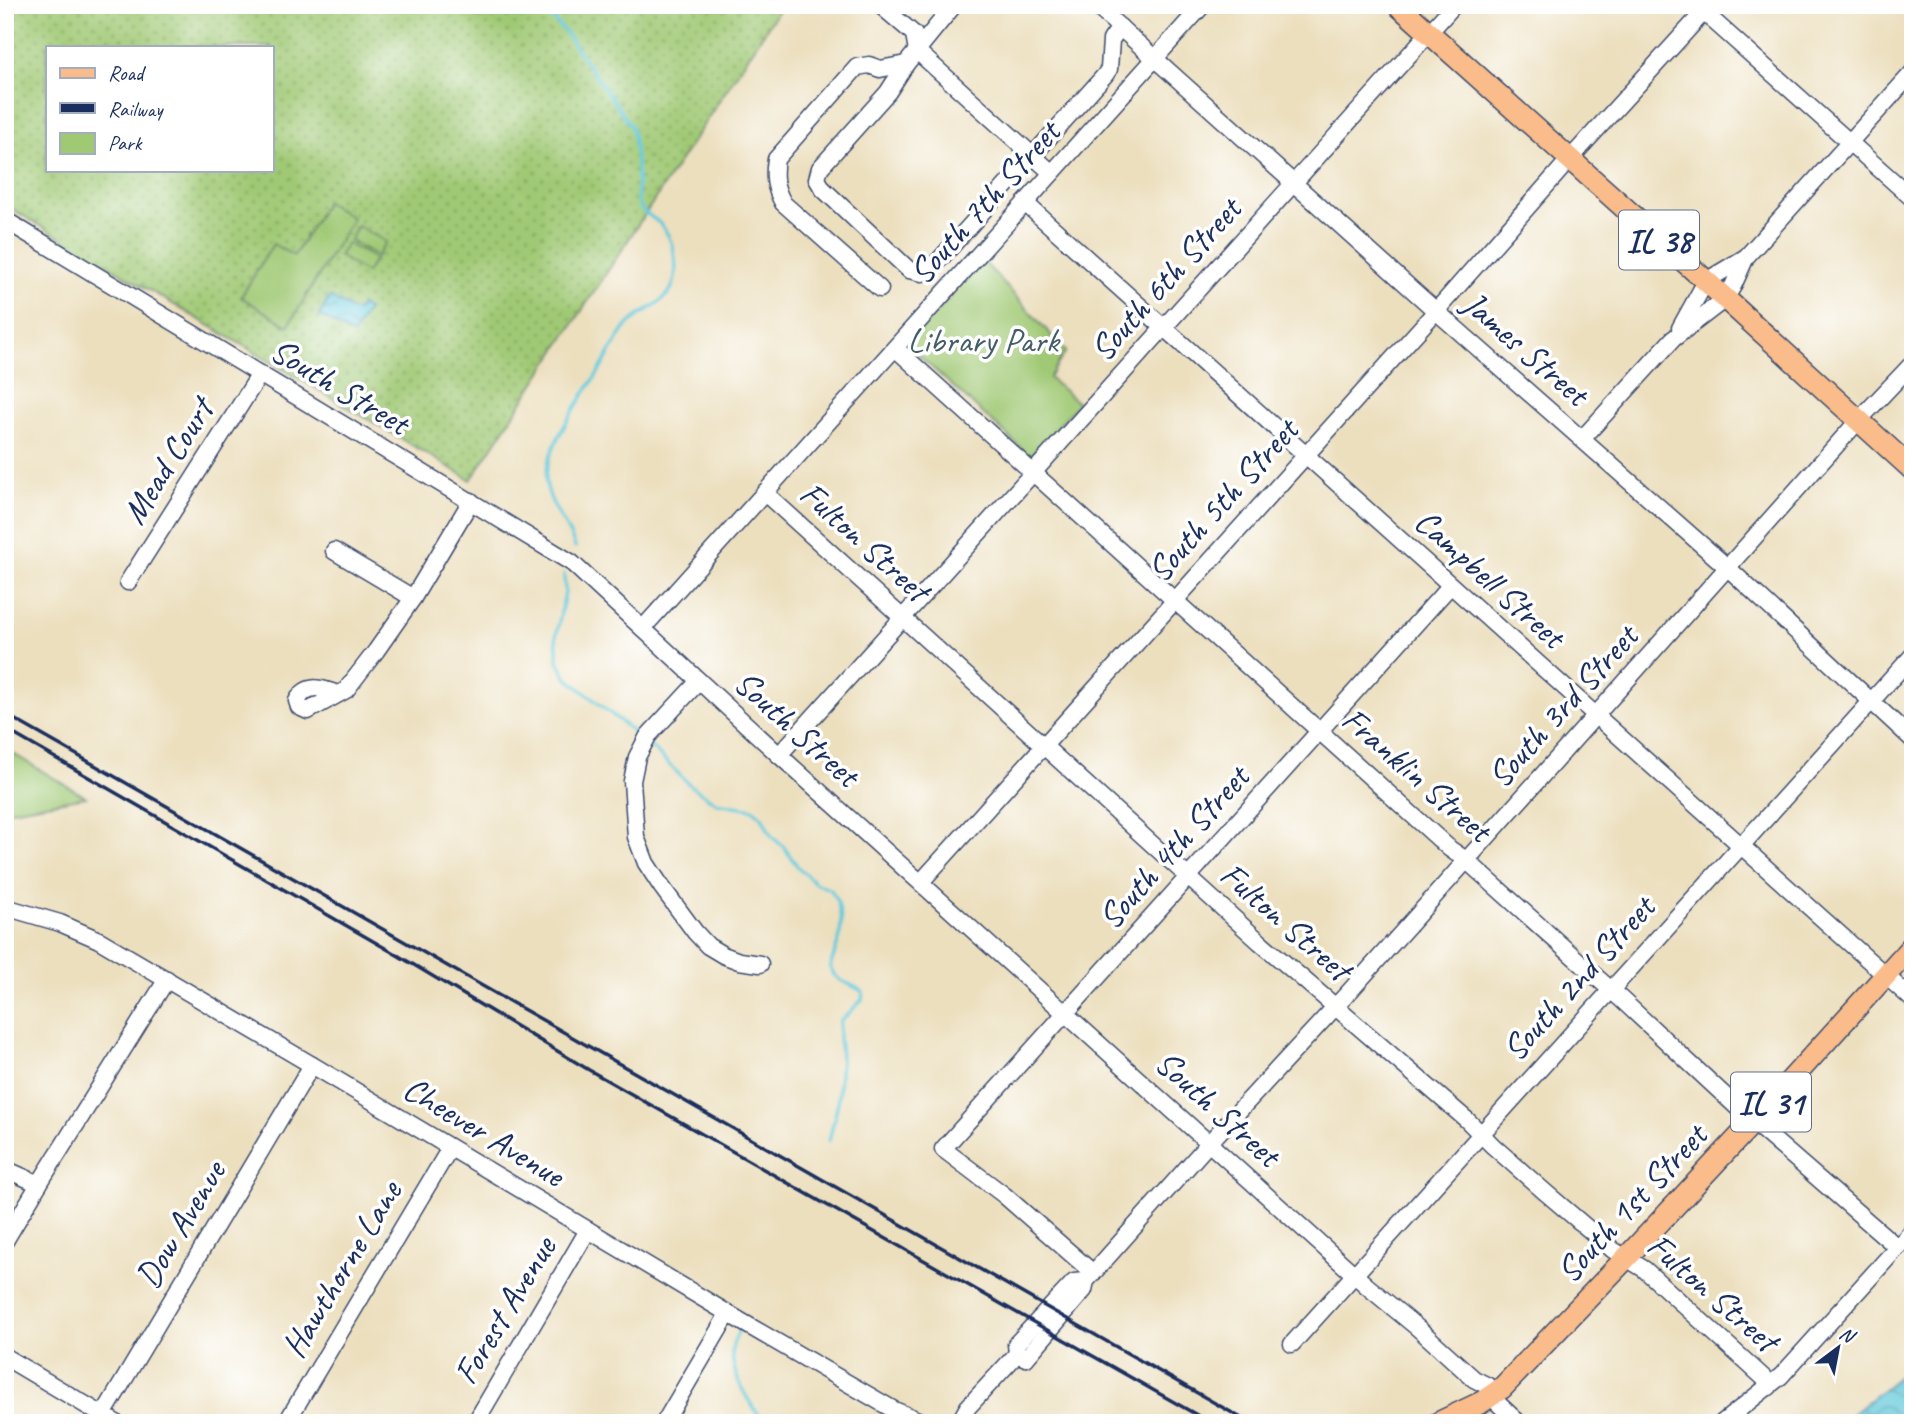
<svg xmlns="http://www.w3.org/2000/svg" width="1918" height="1428" font-family="Caveat,sans-serif">
<style>
.grass{fill:url(#grass-dots);stroke:#5e7c69;stroke-width:2;fill-rule:evenodd}
.green{fill:#a0c974;stroke:#5e7c69;stroke-width:2}
.water{fill:url(#water-waves);stroke:#3d7c9c;stroke-width:2}
.lines{fill:none;stroke-linecap:round;stroke-linejoin:round}
.stream{stroke:#5fc8da;stroke-width:3.5}
.minor-casing{stroke:#3a496c;stroke-width:19}
.major-casing{stroke:#3a496c;stroke-width:24}
.minor{stroke:#fff;stroke-width:16}
.major{stroke:#f9bc8a;stroke-width:21}
.rail{stroke:#1b2f5e;stroke-width:3.5}
.labels{text-anchor:middle;stroke-width:7;stroke-linejoin:round;paint-order:stroke}
.shield{fill:#fff;stroke:#5f6d8e;stroke-width:2}
.shield-label{font-size:33px;font-weight:bold;fill:#1b2f5e}
.street-label{font-size:35px;fill:#1b2f5e;stroke:#fff}
.park-label{font-size:35px;fill:#435d65;stroke:#fff}
</style>
<defs>
<pattern id="grass-dots" width="8" height="8" patternUnits="userSpaceOnUse" patternTransform="scale(1.75)"><rect width="8" height="8" fill="#a0c974"/><path d="M2 2h.1M6 6h.1" fill="none" stroke="#82a462" stroke-width="1.8" stroke-linecap="round"/></pattern>
<pattern id="water-waves" width="16" height="10" patternUnits="userSpaceOnUse" patternTransform="scale(1.75)"><rect width="16" height="10" fill="#5fc8da"/><path d="M0 5q4-4 8 0t8 0" fill="none" stroke="#4ea3b4"/></pattern>
</defs>
<rect width="100%" height="100%" fill="#fff"/>
<filter id="ink" filterUnits="userSpaceOnUse"><feTurbulence type="fractalNoise" baseFrequency=".0143" numOctaves="2"/><feDisplacementMap in="SourceGraphic" scale="14" xChannelSelector="R" yChannelSelector="G"/><feConvolveMatrix kernelMatrix="1 2 1 2 8 2 1 2 1" color-interpolation-filters="sRGB"/></filter>
<filter id="wash" filterUnits="userSpaceOnUse"><feTurbulence type="fractalNoise" baseFrequency=".00686" numOctaves="4" result="noise"/><feDisplacementMap in="SourceGraphic" scale="28" xChannelSelector="R" yChannelSelector="G"/><feGaussianBlur stdDeviation="1.57" result="paint"/><feColorMatrix in="noise" values="0 0 0 0 0 0 0 0 0 0 0 0 0 0 0 0 0 1.4 0 .05"/><feComposite in="paint" operator="in"/></filter>
<g filter="url(#wash)">
<rect width="100%" height="100%" fill="#ecdfbe"/>
<path class="grass" d="M5 5H782L471 480 5 205ZM47 47H271V170H47Z"/>
<g class="green">
<path d="M326 202 353 218 288 326 241 297 273 244 294 256Z"/>
<path d="M358 226 386 242 377 256 350 240Z"/>
<path d="M347 243 375 259 366 273 339 256Z"/>
<path d="M982 260 1066 351 1049 378 1079 403 1030 456 907 345Z"/>
<path d="M5 749 86 797 5 811Z"/>
</g>
<g class="water">
<path d="M330 297 356 312 361 305 368 309 353 335 319 315Z"/>
<path d="M1913 1365V1423H1841Z"/>
</g>
<g class="lines">
<g class="stream">
<path d="M518 5 526 10 542 11 551 17 565 32 631 126C635 142 636 158 637 174 638 184 636 196 639 205 643 214 652 216 659 223 673 236 679 264 674 282 668 304 642 309 628 325 617 338 609 355 600 370 583 396 545 448 546 479 548 507 568 523 575 547"/>
<path d="M564 574 565 592 556 637 558 661 566 677 642 739"/>
<path d="M648 744 691 786 717 803 753 809 762 817 772 837 783 846 798 867 815 883 831 890 838 903 841 919 840 937 830 967C837 984 848 981 863 992L862 1000 840 1022 839 1036 841 1059 838 1102 829 1141"/>
<path d="M739 1330C736 1337 732 1344 732 1351 732 1378 749 1402 764 1423"/>
</g>
</g>
</g>
<g filter="url(#ink)">
<g class="lines">
<defs>
<g id="minor">
<path d="M880 5 914 34 917 51 1052 173"/>
<path d="M954 5 906 64 888 92 820 168 817 179 823 189 909 270 922 273 932 268 1105 75 1109 69 1111 40 1120 27"/>
<path d="M1095 5 1436 311 1728 568 1913 740"/>
<path d="M1698 7 1913 199"/>
<path d="M1025 203 1913 1000"/>
<path d="M5 220 572 563 779 755 1367 1286 1419 1329 1474 1379 1498 1391"/>
<path d="M880 289 783 203C775 188 773 177 776 159L857 67 869 65 880 69 906 64"/>
<path d="M1680 328 1706 281 1746 257"/>
<path d="M895 348 1450 849 1466 860 1622 1000 1753 1122 1897 1247"/>
<path d="M1582 439 1673 339 1725 299 1733 286 1746 257 1913 72"/>
<path d="M766 494 1260 942 1467 1120 1493 1146 1545 1192 1613 1250 1644 1269 1765 1379 1769 1387"/>
<path d="M334 551 413 598"/>
<path d="M128 582 260 374"/>
<path d="M643 628 1203 5"/>
<path d="M699 681 648 736 637 757 632 781 636 837 646 863 661 886 695 932 708 946 723 955 739 961 760 964"/>
<path d="M338 694C322 688 307 682 297 701L299 707 308 711 346 690 376 651 413 598 471 501"/>
<path d="M779 755 1454 5"/>
<path d="M921 882 1436 311 1569 160 1710 5"/>
<path d="M5 907 60 923 99 940 312 1065 744 1323 894 1410 925 1423"/>
<path d="M5 1169 39 1184"/>
<path d="M5 1241 39 1184 167 979"/>
<path d="M1093 1273 1004 1195 943 1149 1450 586"/>
<path d="M1292 1344 1913 655"/>
<path d="M1017 1354 1026 1358 1084 1290 1086 1281 1209 1143 1349 992 1858 421 1913 363"/>
<path d="M1017 1354 1016 1344 1074 1282 1086 1281"/>
<path d="M5 1357 116 1423"/>
<path d="M1490 1396 1519 1423"/>
<path d="M103 1415 312 1065"/>
<path d="M286 1423 450 1148"/>
<path d="M475 1423 588 1230"/>
<path d="M664 1423 728 1314"/>
<path d="M959 1423 968 1407 1017 1354"/>
<path d="M1722 1423 1781 1376 1913 1230"/>
</g>
<g id="major">
<path d="M1398 5 1706 281 1913 470"/>
<path d="M1438 1423 1482 1402 1502 1388 1627 1257 1753 1122 1913 945"/>
</g>
</defs>
<use href="#minor" class="minor-casing"/>
<use href="#major" class="major-casing"/>
<use href="#minor" class="minor"/>
<use href="#major" class="major"/>
<g class="rail">
<path d="M5 714 1250 1423"/>
<path d="M5 729 399 956 589 1070 1211 1423"/>
</g>
</g>
</g>
<g class="labels">
<g class="shield">
<rect x="1619" y="210.5" width="80" height="59" rx="5"/>
<rect x="1731" y="1072.5" width="80" height="59" rx="5"/>
</g>
<g class="shield-label">
<text x="1659" y="252">IL 38</text>
<text x="1771" y="1114">IL 31</text>
</g>
<g class="street-label">
<text transform="translate(984 202) rotate(-48)" y="12">South 7th Street</text>
<text transform="translate(1165 279) rotate(-48)" y="12">South 6th Street</text>
<text transform="translate(1526 348) rotate(41)" y="12">James Street</text>
<text transform="translate(340 386) rotate(31)" y="12">South Street</text>
<text transform="translate(167 461) rotate(-58)" y="12">Mead Court</text>
<text transform="translate(1222 500) rotate(-48)" y="12">South 5th Street</text>
<text transform="translate(865 541) rotate(42)" y="12">Fulton Street</text>
<text transform="translate(1490 578) rotate(42)" y="12">Campbell Street</text>
<text transform="translate(1562 706) rotate(-48)" y="12">South 3rd Street</text>
<text transform="translate(797 728) rotate(42)" y="12">South Street</text>
<text transform="translate(1417 774) rotate(41)" y="12">Franklin Street</text>
<text transform="translate(1173 847) rotate(-48)" y="12">South 4th Street</text>
<text transform="translate(1286 921) rotate(41)" y="12">Fulton Street</text>
<text transform="translate(1578 978) rotate(-48)" y="12">South 2nd Street</text>
<text transform="translate(1218 1108) rotate(42)" y="12">South Street</text>
<text transform="translate(484 1131) rotate(31)" y="12">Cheever Avenue</text>
<text transform="translate(1631 1203) rotate(-47)" y="12">South 1st Street</text>
<text transform="translate(180 1224) rotate(-59)" y="12">Dow Avenue</text>
<text transform="translate(341 1269) rotate(-59)" y="12">Hawthorne Lane</text>
<text transform="translate(1713 1292) rotate(41)" y="12">Fulton Street</text>
<text transform="translate(504 1310) rotate(-59)" y="12">Forest Avenue</text>
</g>
<g class="park-label">
<text x="983" y="352">Library Park</text>
</g>
</g>
<rect width="1918" height="1428" fill="none" stroke="#fff" stroke-width="28"/>
<rect x="46" y="46" width="228" height="126" fill="#ffffff" stroke="#a4acbf" stroke-width="2"/>
<rect x="60" y="68" width="35" height="10" fill="#f9bc8a" stroke="#a4acbf" stroke-width="2"/>
<text x="108" y="80" font-size="21" fill="#1b2f5e">Road</text>
<rect x="60" y="103" width="35" height="10" fill="#1b2f5e" stroke="#a4acbf" stroke-width="2"/>
<text x="108" y="116" font-size="21" fill="#1b2f5e">Railway</text>
<rect x="60" y="133" width="35" height="21" fill="#a0c974" stroke="#a4acbf" stroke-width="2"/>
<text x="108" y="150" font-size="21" fill="#1b2f5e">Park</text>
<g transform="translate(1838 1348) rotate(32)" stroke="#ffffff" stroke-width="5" paint-order="stroke">
<path d="M0-5L12 26L0 18L-12 26Z" fill="#1b2f5e"/>
<text y="-10" font-size="19" font-weight="bold" text-anchor="middle" fill="#1b2f5e">N</text>
</g>
</svg>
